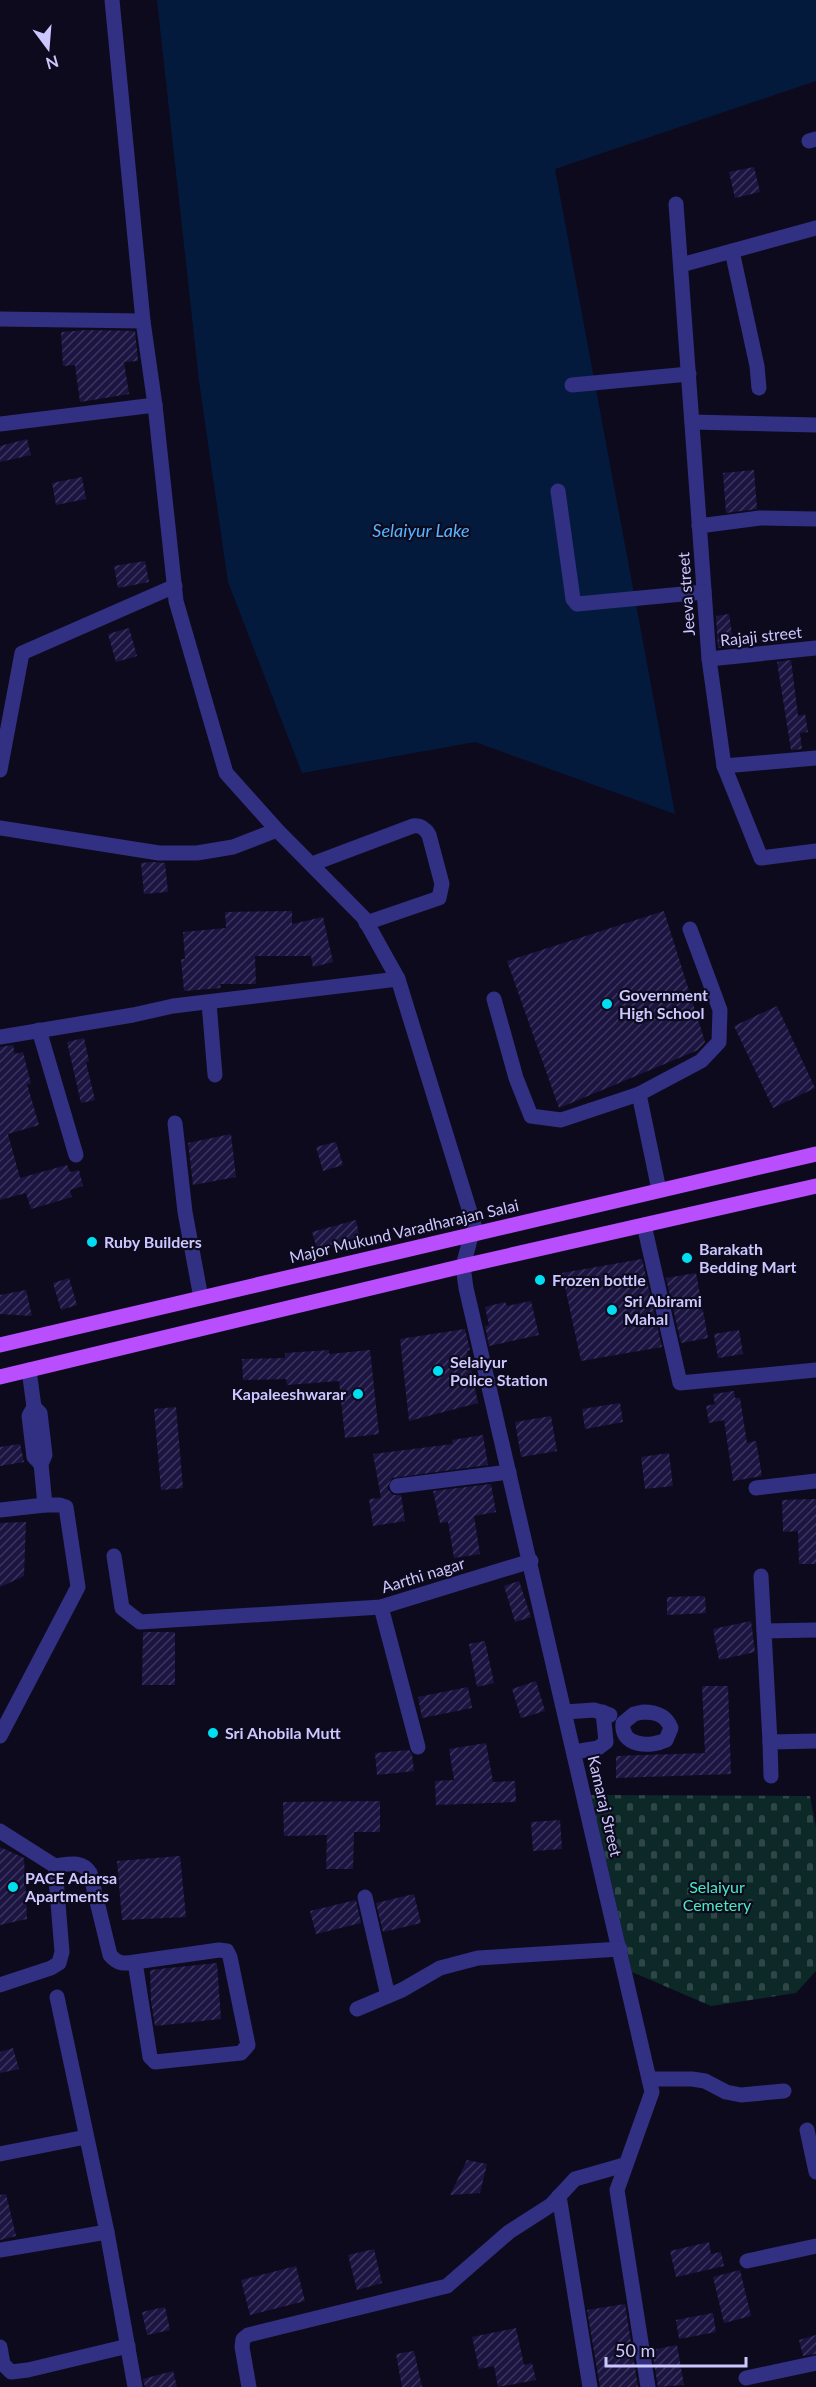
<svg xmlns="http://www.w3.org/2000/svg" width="816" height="2387" font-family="Lato,sans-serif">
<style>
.cemetery{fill:url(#cemetery-stones)}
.water{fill:#041a3d}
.building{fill:url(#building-hatch)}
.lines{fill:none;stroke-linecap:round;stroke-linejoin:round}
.minor{stroke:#313082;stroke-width:15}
.major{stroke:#b94eff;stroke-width:15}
.poi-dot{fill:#00def2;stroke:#0d0a1e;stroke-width:2}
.labels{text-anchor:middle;stroke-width:4.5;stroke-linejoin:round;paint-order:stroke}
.street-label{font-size:16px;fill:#ccc7ff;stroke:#0d0a1e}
.poi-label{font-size:16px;font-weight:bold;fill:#ccc7ff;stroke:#0d0a1e;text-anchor:start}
.park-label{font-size:16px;fill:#47ebbf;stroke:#0d0a1e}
.water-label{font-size:18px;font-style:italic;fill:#55b3ff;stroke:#0d0a1e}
</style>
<defs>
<pattern id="cemetery-stones" width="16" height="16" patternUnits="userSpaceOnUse" patternTransform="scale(1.5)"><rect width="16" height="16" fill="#0c2827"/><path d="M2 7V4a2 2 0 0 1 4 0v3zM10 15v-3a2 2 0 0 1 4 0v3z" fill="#2e4647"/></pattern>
<pattern id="building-hatch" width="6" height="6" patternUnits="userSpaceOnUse" patternTransform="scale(1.5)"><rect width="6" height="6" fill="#1c1441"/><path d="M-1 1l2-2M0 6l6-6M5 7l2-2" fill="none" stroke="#3c355e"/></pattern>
</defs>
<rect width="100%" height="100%" fill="#0d0a1e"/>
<path class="cemetery" d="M591 1795 810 1796 816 1827V1971L796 1993 711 2006 632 1972Z"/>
<path class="water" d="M157 0H816V81L555 169 675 814 475 742 302 773 228 582 199 381Z"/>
<g class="building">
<path d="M754 167 760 192 735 198 729 172Z"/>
<path d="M86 330 135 331 138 361 124 362 129 394 80 402 75 365 63 366 61 332Z"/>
<path d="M27 439 31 455 0 462V446Z"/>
<path d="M754 470 757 509 726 513 723 473Z"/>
<path d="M82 477 86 499 56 505 52 483Z"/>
<path d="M145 561 149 582 118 588 114 566Z"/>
<path d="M729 614 734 647 718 648 716 616Z"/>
<path d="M129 628 137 656 116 662 108 634Z"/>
<path d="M791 660 798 716 805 714 808 732 800 733 802 749 791 750 777 662Z"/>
<path d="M153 862 165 863 168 892 144 894 141 863Z"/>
<path d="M292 911V924L323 917 333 962 313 967 311 956H255L256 984H220L221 988 184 991 181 959H185L183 932 226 928 225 912Z"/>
<path d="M664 911 705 1042 698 1050 559 1108 507 961Z"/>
<path d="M777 1006 815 1088 773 1108 734 1026Z"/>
<path d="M84 1038 89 1061 86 1062 95 1100 81 1103 67 1042Z"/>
<path d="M13 1045 15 1054 23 1052 31 1084H27L39 1125 8 1134 20 1178 67 1165 70 1172 79 1170 83 1186 70 1190 72 1197 31 1209 26 1193 0 1200V1047Z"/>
<path d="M231 1134 236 1177 193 1185 188 1143Z"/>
<path d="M336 1142 343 1165 323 1171 316 1147Z"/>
<path d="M356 1220 360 1238 317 1249 312 1232Z"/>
<path d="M642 1259 662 1347 581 1361 562 1273Z"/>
<path d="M696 1273 708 1338 681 1343 666 1278Z"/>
<path d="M69 1278 77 1305 61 1310 53 1283Z"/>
<path d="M26 1290 32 1316 0 1314V1295Z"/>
<path d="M531 1301 539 1335 489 1346 485 1326 489 1325 485 1307 505 1302 507 1306Z"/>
<path d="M465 1329 470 1350 467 1351 478 1403 409 1421 400 1339Z"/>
<path d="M739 1330 743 1354 718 1358 714 1334Z"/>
<path d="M329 1350V1354L370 1350 379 1434 345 1438 339 1381 287 1385 286 1379 243 1380 242 1359 285 1358V1353Z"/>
<path d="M734 1391 735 1398H740L747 1443 756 1441 762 1476 733 1481 724 1420 709 1423 706 1406 715 1404 713 1394Z"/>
<path d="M620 1403 623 1422 585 1429 582 1409Z"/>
<path d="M176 1407 183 1488 161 1490 154 1409Z"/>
<path d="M551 1416 557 1451 521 1457 515 1422Z"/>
<path d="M483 1435 488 1465 392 1478 387 1488 393 1495H401L405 1521 373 1526 369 1499 381 1498 373 1454 453 1444 452 1440Z"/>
<path d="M20 1444 24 1462 0 1466V1447Z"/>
<path d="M669 1453 673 1486 645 1489 641 1457Z"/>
<path d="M491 1484 496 1512 474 1516 480 1554 454 1558 448 1522 440 1523 433 1491Z"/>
<path d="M816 1499V1564H799L798 1531 783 1532 782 1500Z"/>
<path d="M26 1522 24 1576 0 1587V1523Z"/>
<path d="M519 1581 531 1617 515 1622 504 1586Z"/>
<path d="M705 1596 706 1613 667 1615V1597Z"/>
<path d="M751 1621 755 1652 719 1660 713 1629Z"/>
<path d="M143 1632H175V1685H142Z"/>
<path d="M485 1641 494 1683 477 1687 469 1644Z"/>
<path d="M536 1681 545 1711 521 1718 512 1689Z"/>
<path d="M702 1686H728L731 1774 616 1778V1756L705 1753Z"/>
<path d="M468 1687 472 1708 422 1718 418 1697Z"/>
<path d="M486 1743 493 1782 515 1781 516 1802 436 1805 435 1781 454 1780 449 1749Z"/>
<path d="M409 1750 412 1754 414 1771 377 1775 375 1753Z"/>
<path d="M380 1801V1832H354L353 1869H326L327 1835 284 1836 283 1802Z"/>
<path d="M560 1820 562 1849 533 1851 531 1822Z"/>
<path d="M0 1847 24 1858 27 1919 0 1925Z"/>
<path d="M180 1856 186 1917 122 1920 117 1861Z"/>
<path d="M414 1894 421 1923 383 1932 376 1903Z"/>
<path d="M356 1900 361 1923 316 1934 310 1911Z"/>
<path d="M217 1963 221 2019 155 2026 151 2001 150 1970Z"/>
<path d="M13 2048 19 2069 0 2073V2052Z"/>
<path d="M467 2160 487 2164 480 2193 450 2195Z"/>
<path d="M6 2194 16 2236 0 2240V2195Z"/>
<path d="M709 2242 711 2254 721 2252 724 2266 676 2277 670 2251Z"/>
<path d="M374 2249 382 2283 357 2290 348 2255Z"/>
<path d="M296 2266 305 2301 250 2315 241 2280Z"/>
<path d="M740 2270 751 2316 724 2323 713 2277Z"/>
<path d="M625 2304 638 2387H600L587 2310Z"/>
<path d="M165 2307 170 2330 147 2335 142 2312Z"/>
<path d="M713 2313 716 2332 679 2339 676 2320Z"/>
<path d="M516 2328 524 2365 532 2363 536 2380 498 2387 494 2366 479 2369 472 2337Z"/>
<path d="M816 2335V2354L803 2356 799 2340Z"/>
<path d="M677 2345 684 2385 658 2387 652 2350Z"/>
<path d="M414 2351 422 2387H402L396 2354Z"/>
<path d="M173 2371 177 2387H145L143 2379Z"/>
</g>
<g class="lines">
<g class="minor">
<path d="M112 0 143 321"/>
<path d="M809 141 816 139"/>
<path d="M676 204 709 659 724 766 761 858 816 851"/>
<path d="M732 251 757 366 759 388"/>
<path d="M681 265 816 228"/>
<path d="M0 319 143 321 155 405"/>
<path d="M572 385 689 374"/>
<path d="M692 422 816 425"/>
<path d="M0 424 155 405 176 601 226 773 277 830 364 918 398 979 474 1225 463 1266 466 1288 652 2092 617 2190 648 2387"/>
<path d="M558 491 573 599 577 604 704 592"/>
<path d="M699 526 760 518 816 519"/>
<path d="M709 659 816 648"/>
<path d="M724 766 816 758"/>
<path d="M0 770 22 653 175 586"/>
<path d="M0 828 159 853H197L233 847 277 830"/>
<path d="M312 864 413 826C421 825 425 828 429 835L442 884 439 898 366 923"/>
<path d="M494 999 516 1078 531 1116 561 1120 639 1094"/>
<path d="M209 1003 215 1075"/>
<path d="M39 1030 76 1155"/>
<path d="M0 1037 133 1015 173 1006 398 979"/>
<path d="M175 1123 185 1212 201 1298"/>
<path d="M659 1190 639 1094 701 1061 719 1042 720 1010 690 929"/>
<path d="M644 1225 680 1383 816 1370"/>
<path d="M34 1407 29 1416 34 1457 41 1464"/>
<path d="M397 1486 509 1472"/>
<path d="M756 1488 816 1481"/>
<path d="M0 1510 45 1505 41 1464 45 1455 40 1413 34 1407 29 1370"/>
<path d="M114 1556 122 1608 140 1622 381 1607 531 1561"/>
<path d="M761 1576 770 1742 816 1741"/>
<path d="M381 1607 418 1747"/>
<path d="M764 1631 816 1630"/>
<path d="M565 1712 594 1710 610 1715"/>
<path d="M643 1712C656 1712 666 1715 671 1728L666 1740C650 1748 620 1746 623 1723L634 1714Z"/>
<path d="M0 1736 78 1587 66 1507 60 1505H45"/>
<path d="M770 1742 771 1776"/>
<path d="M574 1752 598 1748 606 1742 603 1712"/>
<path d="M0 1831 55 1866 62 1952 59 1963 51 1968 0 1985"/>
<path d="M55 1866C69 1864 82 1860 90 1873L110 1955C118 1964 123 1964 135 1962L219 1950 227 1951 230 1957 248 2045 241 2053 155 2062 150 2057 135 1962"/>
<path d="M365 1897 388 1996"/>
<path d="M57 1997 107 2232 135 2387"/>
<path d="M357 2009 402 1990 440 1968 478 1958 620 1949"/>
<path d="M650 2079H692L705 2081 726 2092 741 2095 784 2091"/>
<path d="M807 2130 816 2172"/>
<path d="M0 2154 86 2137"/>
<path d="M559 2196 590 2387"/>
<path d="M0 2250 107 2232"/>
<path d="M747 2261 816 2246"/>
<path d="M0 2347 3 2364 11 2372 28 2370 128 2346"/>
<path d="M746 2378 816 2363"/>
<path d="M249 2387 242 2347 243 2339 248 2335 447 2286 509 2232 551 2205 575 2179 624 2165"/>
</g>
<g class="major">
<path d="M0 1345 816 1154"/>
<path d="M0 1377 463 1266 816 1186"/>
</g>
</g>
<g class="poi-dot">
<circle cx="607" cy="1004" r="6"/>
<circle cx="92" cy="1242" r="6"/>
<circle cx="687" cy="1258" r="6"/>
<circle cx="540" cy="1280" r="6"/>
<circle cx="612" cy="1310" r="6"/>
<circle cx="438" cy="1371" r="6"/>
<circle cx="358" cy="1394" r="6"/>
<circle cx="213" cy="1733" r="6"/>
<circle cx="13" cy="1887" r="6"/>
</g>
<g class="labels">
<g class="street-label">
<text transform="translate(686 594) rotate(-94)" y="6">Jeeva street</text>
<text transform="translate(761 636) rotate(-6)" y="6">Rajaji street</text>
<text transform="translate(404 1231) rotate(-13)" y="6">Major Mukund Varadharajan Salai</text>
<text transform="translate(423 1575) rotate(-17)" y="6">Aarthi nagar</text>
<text transform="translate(605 1806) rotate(77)" y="6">Kamaraj Street</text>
</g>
<g class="poi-label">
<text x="619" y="1001">Government<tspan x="619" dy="18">High School</tspan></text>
<text x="104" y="1248">Ruby Builders</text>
<text x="699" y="1255">Barakath<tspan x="699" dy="18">Bedding Mart</tspan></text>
<text x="552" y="1286">Frozen bottle</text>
<text x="624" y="1307">Sri Abirami<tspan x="624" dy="18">Mahal</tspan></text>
<text x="450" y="1368">Selaiyur<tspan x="450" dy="18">Police Station</tspan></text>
<text x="346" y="1400" text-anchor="end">Kapaleeshwarar</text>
<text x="225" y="1739">Sri Ahobila Mutt</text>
<text x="25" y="1884">PACE Adarsa<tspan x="25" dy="18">Apartments</tspan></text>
</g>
<g class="park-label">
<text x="717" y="1893">Selaiyur<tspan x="717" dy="18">Cemetery</tspan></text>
</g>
<g class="water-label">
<text x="421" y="537">Selaiyur Lake</text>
</g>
</g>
<g transform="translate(48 48) rotate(164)" stroke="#0d0a1e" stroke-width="4.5" paint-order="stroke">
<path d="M0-4.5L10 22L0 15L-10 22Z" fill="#ccc7ff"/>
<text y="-9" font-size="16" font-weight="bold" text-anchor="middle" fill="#ccc7ff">N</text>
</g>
<path d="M606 2357v9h140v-9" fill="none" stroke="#ccc7ff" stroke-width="3"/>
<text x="615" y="2357" font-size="18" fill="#ccc7ff" stroke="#0d0a1e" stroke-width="4.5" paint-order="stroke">50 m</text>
</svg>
